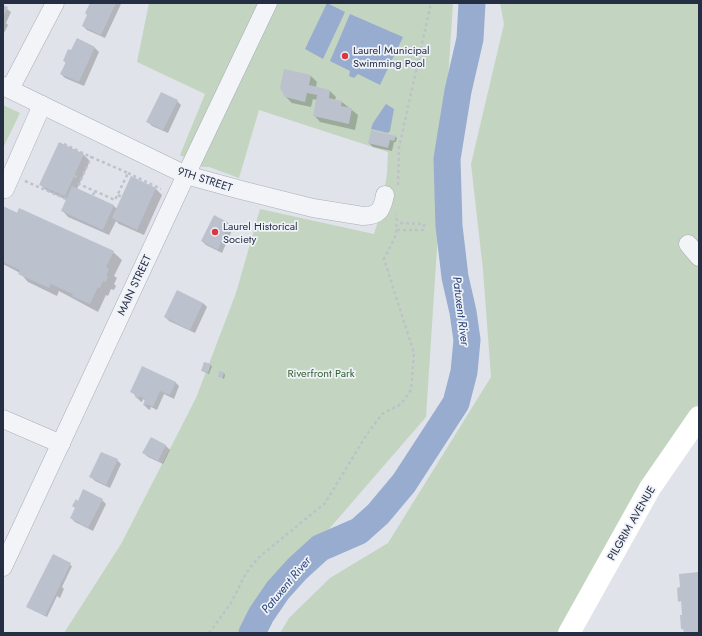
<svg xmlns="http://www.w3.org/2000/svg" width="702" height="636" font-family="Jost,sans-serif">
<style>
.green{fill:#c3d5c0}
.water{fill:#97acce}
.shadow{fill:#0003}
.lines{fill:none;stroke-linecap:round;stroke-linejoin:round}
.river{stroke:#97acce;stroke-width:27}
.building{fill:#bcc1ce}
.street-casing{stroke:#a8adb8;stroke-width:19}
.path{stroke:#bec1c9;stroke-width:2.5;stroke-dasharray:3 3;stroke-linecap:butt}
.street{stroke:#f3f4f8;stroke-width:18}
.secondary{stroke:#fff;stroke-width:22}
.poi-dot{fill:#dd373e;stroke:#eff2f8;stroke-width:1.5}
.labels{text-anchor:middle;stroke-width:3.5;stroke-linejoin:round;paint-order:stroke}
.poi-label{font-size:11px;fill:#262e44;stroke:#eff2f8;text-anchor:start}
.street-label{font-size:11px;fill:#262e44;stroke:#eff2f8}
.park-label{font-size:11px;fill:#366132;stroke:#eff2f8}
.water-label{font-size:12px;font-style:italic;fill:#2c477c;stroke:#eff2f8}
</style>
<rect width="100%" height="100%" fill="#e0e3ea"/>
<g class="green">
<path d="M149 3H453L426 417 239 633H64L121 544 196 398 236 293 260 209 374 234 382 208 387 173 388 152 259 110 239 178 209 167H203L180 155 205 94 137 62Z"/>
<path d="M500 3H699V417L570 633H280L289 618 330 578 388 543 491 377 483 270 471 164 504 24Z"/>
<path d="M3 105 20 113 3 148Z"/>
</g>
<g class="water">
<path d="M327 3 345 12 323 59 305 49Z"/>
<path d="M350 14 403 37 380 85 358 74 354 78 349 76 350 71 330 61Z"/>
<path d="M386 104 394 109 390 131 388 133 371 129 373 123Z"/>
</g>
<g class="shadow">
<path d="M91 3H119L121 4 105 38 87 30 83 26 88 15Z"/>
<path d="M3 6 11 12 6 23 8 25 3 35Z"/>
<path d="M77 40 95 48 99 52 84 86 65 78 61 74 66 63 64 61 72 52Z"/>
<path d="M311 76 317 82 316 87 330 91 336 97 335 100 342 102 358 115 355 130 320 122 314 115 317 100 313 99 311 107 292 103 286 97Z"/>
<path d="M177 101 181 105 168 133 152 126 148 122Z"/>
<path d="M395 136 397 138 396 142H394L392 151 373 147 369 143Z"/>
<path d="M84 155 90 161 77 189 114 206 117 209 132 178 156 189 162 195 144 235 119 224 116 221 109 235 68 217 62 210 67 200 47 191 41 185Z"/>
<path d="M3 207 113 252 122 260 114 276 117 278 114 284 116 286 114 290 111 289 108 296 106 295 98 312 59 291 57 296 28 282 20 273 3 264Z"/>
<path d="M214 216 229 224 233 228 222 253 206 245 202 241Z"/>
<path d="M203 303 207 307 195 333 169 321 165 317Z"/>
<path d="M210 365 212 366 209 374 204 372 203 370Z"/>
<path d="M224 373 225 375 224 379 219 376Z"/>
<path d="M175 382 179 386 174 399 164 394 157 410 151 407 150 410 148 409 144 405 146 401 143 399 142 402 140 401 132 392Z"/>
<path d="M151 438 166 446 170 450 163 464 148 457 144 453Z"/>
<path d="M117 460 121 464 110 488 95 481 91 477Z"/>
<path d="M102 500 106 504 93 531 75 522 71 518 78 502Z"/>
<path d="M53 556 72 566 62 587 64 589 60 598 57 596 47 617 29 608Z"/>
</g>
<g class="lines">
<path class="river" d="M252 633 261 615 278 590 297 569 320 548 359 531 378 514 404 483 456 403 464 372 467 340 463 312 455 277 449 226 447 159 458 91 470 39 472 3"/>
</g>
<g class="building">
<path d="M90 3H116L101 35 82 26 87 15 85 13Z"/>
<path d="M3 5 8 7 3 17Z"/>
<path d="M77 38 95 47 79 82 60 74 66 62 63 61 68 49 71 50Z"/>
<path d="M284 69 311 75 309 85 330 90 329 98 342 101 341 106 352 108 349 124 313 116 317 95 307 93 305 102 285 97 280 88Z"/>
<path d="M161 92 178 100 163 130 146 122Z"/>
<path d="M371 130 396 136 394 141 390 140 388 148 368 143Z"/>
<path d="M59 142 84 154 65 196 39 185Z"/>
<path d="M131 176 156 188 137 230 112 218Z"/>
<path d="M72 186 114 205 103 230 61 211Z"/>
<path d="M3 206 17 213 19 208 114 251 106 267 109 269 106 276 108 277 106 282 103 281 100 288 98 287 90 304 72 296 73 294 51 284 49 288 18 274 20 270 3 262Z"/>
<path d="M214 215 229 223 218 250 201 241Z"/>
<path d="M177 290 203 303 190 330 164 317Z"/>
<path d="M204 362 211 364 208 373 201 371Z"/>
<path d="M142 366 176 382 170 395 160 391 153 407 146 404 145 406 143 405 145 399 139 396 138 399 135 397 136 395 130 392Z"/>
<path d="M219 371 224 372 223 378 218 377Z"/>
<path d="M151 437 166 445 158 461 142 453Z"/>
<path d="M101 452 118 459 106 485 89 477Z"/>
<path d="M83 489 103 499 88 528 70 518 75 508 72 506 76 499 78 501Z"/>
<path d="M53 554 71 563 45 616 26 607Z"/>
<path d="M699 572V633H684L683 629H681L680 615H682L681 601 678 602 677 588 680 587 679 574Z"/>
</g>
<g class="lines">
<defs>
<g id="street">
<path d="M3 86 186 175 241 190 313 208 363 216C379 216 382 210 385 195"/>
<path d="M10 89 55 3"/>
<path d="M5 189 42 105"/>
<path d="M688 244 699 257"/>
<path d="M3 419 61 444"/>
<path d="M3 567 186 175 268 3"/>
</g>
</defs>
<use href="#street" class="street-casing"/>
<g class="path">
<path d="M64 144 91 157"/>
<path d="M91 157 128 173 115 200 79 184Z"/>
<path d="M128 173 161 189"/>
<path d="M74 176 81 179"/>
<path d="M25 181 66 199"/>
<path d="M398 185 399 148 431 3"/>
<path d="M93 195 95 191"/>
<path d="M118 195 122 197"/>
<path d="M397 230H424V224L397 223"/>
<path d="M209 633 231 603 246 573 258 558 325 503 367 434 382 414 401 404 411 390 414 353 384 259 396 235 397 214"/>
</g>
<use href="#street" class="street"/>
<path class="secondary" d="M569 633 650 488 699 417"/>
</g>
<g class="poi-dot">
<circle cx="345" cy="56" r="4"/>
<circle cx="215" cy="232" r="4"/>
</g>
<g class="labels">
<g class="poi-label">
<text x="353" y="54">Laurel Municipal<tspan x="353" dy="13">Swimming Pool</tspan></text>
<text x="223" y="230">Laurel Historical<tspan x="223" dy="13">Society</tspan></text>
</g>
<g class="street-label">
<text transform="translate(205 179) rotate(18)" y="4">9TH STREET</text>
<text transform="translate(134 285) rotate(-65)" y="4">MAIN STREET</text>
<text transform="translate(631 523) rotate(-60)" y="4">PILGRIM AVENUE</text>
</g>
<g class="park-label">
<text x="321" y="377">Riverfront Park</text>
</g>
<g class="water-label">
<text transform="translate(461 311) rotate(83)" y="4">Patuxent River</text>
<text transform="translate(286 585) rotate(-50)" y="4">Patuxent River</text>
</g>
</g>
<rect width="702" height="636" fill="none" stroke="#262e44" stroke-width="8"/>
</svg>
